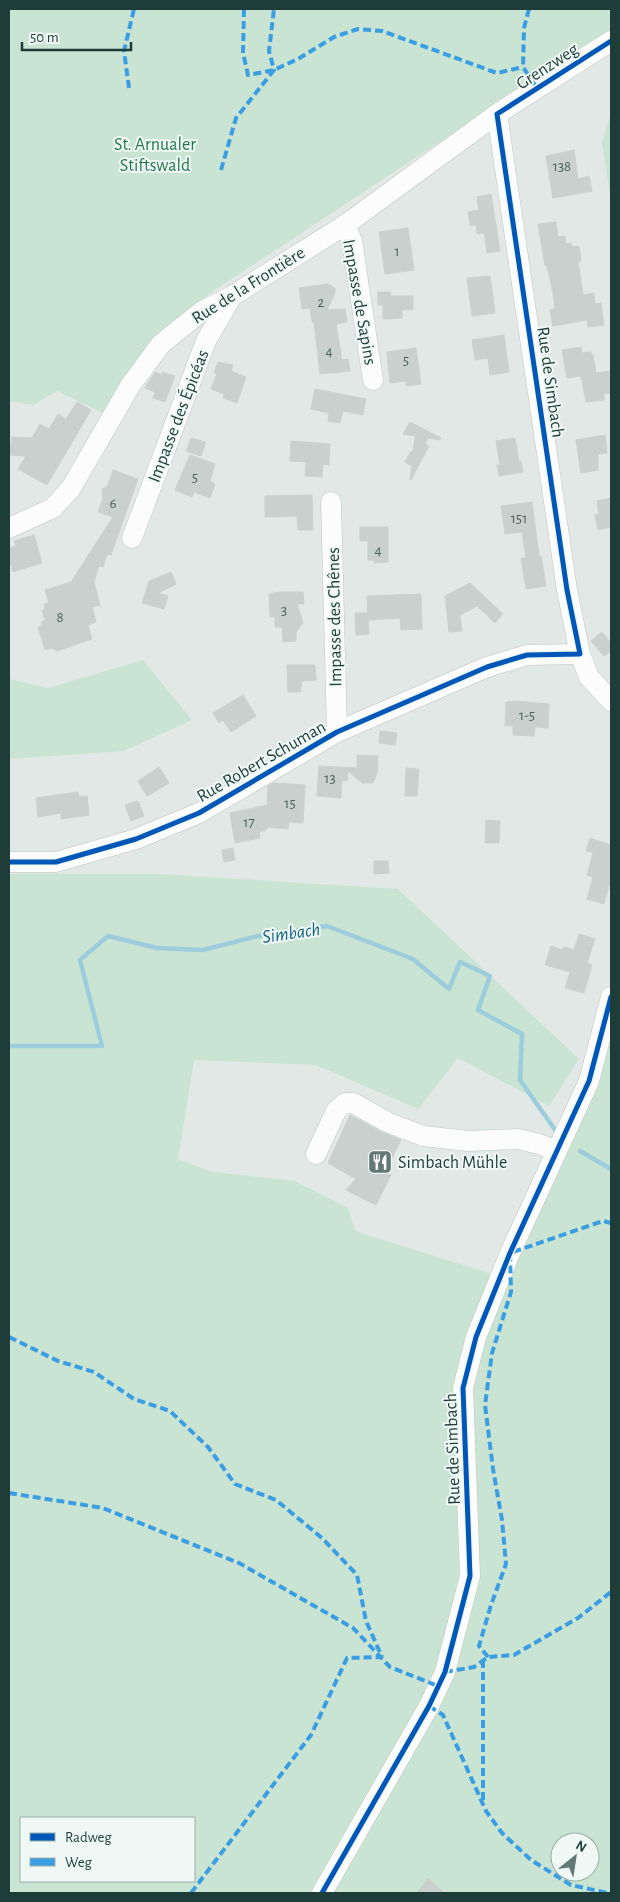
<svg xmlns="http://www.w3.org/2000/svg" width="620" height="1902" font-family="'Alegreya Sans',sans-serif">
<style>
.green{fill:#c9e4d3;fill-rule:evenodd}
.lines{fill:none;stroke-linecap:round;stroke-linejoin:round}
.stream{stroke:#9dcddc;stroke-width:4.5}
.building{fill:#c9d0cd;stroke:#cad1cf}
.minor-casing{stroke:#bfc5c3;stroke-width:21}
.minor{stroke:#fbfcfb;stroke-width:20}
.quiet{stroke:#3c9ee2;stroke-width:4;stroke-dasharray:8 4;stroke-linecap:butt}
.cycleway-casing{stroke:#eff8f4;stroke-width:8}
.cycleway{stroke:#0057b8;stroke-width:5}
.labels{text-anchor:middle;stroke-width:4;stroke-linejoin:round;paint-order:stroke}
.number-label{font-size:15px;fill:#4a625e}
.street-label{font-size:18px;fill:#1e3d38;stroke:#eff8f4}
.park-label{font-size:18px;fill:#24784c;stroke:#eff8f4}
.poi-label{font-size:18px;fill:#1e3d38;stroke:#eff8f4;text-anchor:start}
.water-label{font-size:19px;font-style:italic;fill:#12627f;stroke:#eff8f4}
</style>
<rect width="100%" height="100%" fill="#e2e8e6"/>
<g class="green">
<path d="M9 9H611V29L215 290 163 328 103 413 57 391 33 405 9 401Z"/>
<path d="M611 113V202L602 142Z"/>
<path d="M143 660 192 720 124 751 9 759V679L48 688Z"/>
<path d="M9 874H159L398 889 579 1059 549 1106 458 1058 418 1109 316 1065 194 1060 178 1159 212 1172 295 1181 348 1208 355 1231 501 1277 557 1151 611 997V1893H9ZM21 1818H194V1881H21ZM560 1842H590V1872H560Z"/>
</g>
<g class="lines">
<g class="stream">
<path d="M9 1046H102L80 960 108 936 157 948 203 950 258 936 327 926 413 959 449 989 460 962 490 976 478 1010 522 1034 520 1080 558 1134"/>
<path d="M580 1151 611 1169"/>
</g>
</g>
<g class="building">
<path d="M574 150 578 179 589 176 592 191 553 198 546 156Z"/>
<path d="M491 194 500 251 487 253 484 233 477 234 476 225 470 226 468 212 479 210 477 197Z"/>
<path d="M556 222 558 237 565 236 566 244 571 243 572 247 579 246 581 261H578L583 295 594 293 595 304 601 303 604 325 588 327 587 320 553 326 550 310 555 309 553 293 547 266H545L538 224Z"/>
<path d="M408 228 414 270 385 274 379 232Z"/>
<path d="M490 276 495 313 472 316 467 278Z"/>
<path d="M328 284 335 288V293L327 310 345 309 347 322 336 324 342 360 348 359 350 371 320 374 314 322H312L310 308 302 309 299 288Z"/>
<path d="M378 292H390L391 296H413V309L402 310V318L383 319V305H378Z"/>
<path d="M504 335 509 372 490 375 488 358 475 360 472 340Z"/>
<path d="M581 347 582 353 591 352V355H593L596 373 611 371V393L604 394V400L586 402 581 376 567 378 562 350Z"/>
<path d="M416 348 421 384 406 386V381L390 383 387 352Z"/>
<path d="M218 362 233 365 231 371 246 377 237 403 223 398 224 394 211 389 217 374 214 373Z"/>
<path d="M155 372 162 375V372L175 376 165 402 153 398 155 392 145 388Z"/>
<path d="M315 389 366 399 363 415 343 411 340 423 328 421 329 413 311 409Z"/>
<path d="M77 402 91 410 47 485 18 469 26 456 9 455 12 437 32 438 40 424 49 429 58 414 66 419Z"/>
<path d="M410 422 441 438 440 440 428 438 425 444 429 446 411 480H410L412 466 405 462 411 451 413 452 415 436 403 434Z"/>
<path d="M605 435 607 453 598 454V470L581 473 576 440Z"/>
<path d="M191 438 206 442 201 456 186 451Z"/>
<path d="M515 438 519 462 521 461 523 472 499 476 497 465H500L496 441Z"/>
<path d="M291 441 330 444 329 465 323 464 322 477 305 476 306 462 290 461Z"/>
<path d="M190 455 215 464 210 481 215 484 210 498 194 492 192 497 175 490Z"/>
<path d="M113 470 138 479 111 555 107 554 103 567 99 566 94 582 100 605 92 607 96 622 88 625 92 639 57 651 52 648 45 650 38 627 42 626 41 622 45 621 42 610 45 609 44 604 49 603 45 590 71 582 113 517 98 512 103 498 102 489 107 487Z"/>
<path d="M312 495 313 530H298L297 516 265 517V496Z"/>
<path d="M611 498V527L598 530 595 515 599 514 597 501Z"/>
<path d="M532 502 539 556H541L546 586 526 589 521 558H526L522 532 505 534 501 506Z"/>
<path d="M360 527H388V562L374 563V560H368V541H360Z"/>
<path d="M34 535 42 563 13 572 9 559V548L16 546 14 541Z"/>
<path d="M171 572 176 584 158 593 168 596 164 609 142 603 149 581Z"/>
<path d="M470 583 503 614 495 623 477 606 460 615 462 631 449 632 445 596Z"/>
<path d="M279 592H303L304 604H297L303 623 296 632V641L283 642 282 627H275V617H270L269 594Z"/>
<path d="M421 594 422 629 401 630 400 618 368 620 369 634 356 635 355 613H368V616L367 596Z"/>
<path d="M602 632 611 643V651L604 656 591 641Z"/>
<path d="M287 665H315L316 680 302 681 300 692H288Z"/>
<path d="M243 695 256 716 231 732 223 720 219 723 213 713Z"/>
<path d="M516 701 549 704 548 728 535 727 534 736 513 735V726H505L506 702Z"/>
<path d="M380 731 397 733 395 745 379 743Z"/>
<path d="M357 755 378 756 377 774 373 783H362L348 771 347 781 342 780 341 798 317 796 319 766 357 768Z"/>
<path d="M159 767 169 783 147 796 138 781Z"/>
<path d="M406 768 419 769 417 796H405Z"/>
<path d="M274 783 305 785 303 823 289 822 288 829 267 827V830L259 832 260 838 235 843 230 813 267 805 268 786Z"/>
<path d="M78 792 79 797 87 796 89 815 61 819V813L38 817 36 798Z"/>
<path d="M138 801 144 816 131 821 125 805Z"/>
<path d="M486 820 500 821 499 843H485Z"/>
<path d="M590 838 611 845V879L604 904 587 899 593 877 587 875 593 852 586 851Z"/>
<path d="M233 848 235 860 224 862 222 850Z"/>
<path d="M374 861H388L389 873 374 874Z"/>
<path d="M579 934 595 939 587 963 592 965 584 993 565 988 570 972 545 965 551 946 563 950 564 947 574 950Z"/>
<path d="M350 1115 381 1132 401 1140 385 1172 391 1175 376 1205 346 1190 356 1179 328 1163Z"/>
<path d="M428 1878 444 1893H417Z"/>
</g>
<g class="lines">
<defs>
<g id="minor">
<path d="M497 114 567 590 580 654 589 677 611 701"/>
<path d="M345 225 352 241 373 380"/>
<path d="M331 502 337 732"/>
<path d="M9 528 53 508 71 488 130 386 161 344 201 312 232 296 345 225 497 114 611 41"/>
<path d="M132 538 206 341 232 296"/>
<path d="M9 862H56L136 839 199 813 337 732 487 667 527 655 580 654"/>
<path d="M316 1154 336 1111 345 1103H353L387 1122 423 1136 468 1141 518 1139 539 1144 557 1151"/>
<path d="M322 1893 429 1706 445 1672 470 1576 463 1388 476 1337 510 1253 589 1081 611 997"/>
</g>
</defs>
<use href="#minor" class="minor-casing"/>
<use href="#minor" class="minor"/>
<g class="quiet">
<path d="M244 9 243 53 248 75 274 70 298 59 334 37 358 29 382 31 497 73 523 67"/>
<path d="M529 9 524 28 523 67 537 88"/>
<path d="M129 88 124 51 134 9"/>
<path d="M221 170 236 118 274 70 269 51 274 9"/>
<path d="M9 1337 58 1361 94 1372 134 1399 170 1411 208 1447 235 1484 276 1500 322 1538 357 1575 366 1621 382 1657"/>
<path d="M9 1493 103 1508 239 1563 353 1628 390 1667 438 1686"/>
<path d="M488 1657 479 1646 491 1605 506 1564 502 1520 493 1469 485 1405 492 1353 511 1292 510 1253 603 1221 611 1223"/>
<path d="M483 1660V1801"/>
<path d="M445 1672 474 1667 488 1657 514 1655 578 1618 611 1592"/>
<path d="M429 1706 443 1715 486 1811 502 1833 531 1860 571 1885 608 1893"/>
<path d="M191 1893 311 1735 347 1658 382 1657"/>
</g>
<defs>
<g id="cycleway">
<path d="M9 862H56L136 839 199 813 337 732 487 667 527 655 580 654 567 590 497 114 611 41"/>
<path d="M322 1893 429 1706 445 1672 470 1576 463 1388 476 1337 510 1253 589 1081 611 997"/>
</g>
</defs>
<use href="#cycleway" class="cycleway-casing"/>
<use href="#cycleway" class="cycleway"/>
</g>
<defs>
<symbol id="restaurant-square" viewBox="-11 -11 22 22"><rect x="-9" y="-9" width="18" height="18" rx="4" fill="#637975" stroke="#eff8f4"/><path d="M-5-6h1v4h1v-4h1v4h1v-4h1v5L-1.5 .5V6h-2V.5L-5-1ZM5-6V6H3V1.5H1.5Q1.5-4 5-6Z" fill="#fff"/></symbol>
</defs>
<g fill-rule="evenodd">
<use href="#restaurant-square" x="366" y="1148" width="28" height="28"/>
</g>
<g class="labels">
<g class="number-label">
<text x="562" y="171">138</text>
<text x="397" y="256">1</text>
<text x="321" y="307">2</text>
<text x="329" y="356">4</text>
<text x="406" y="365">5</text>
<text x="195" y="482">5</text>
<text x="113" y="508">6</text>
<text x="519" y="523">151</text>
<text x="378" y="555">4</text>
<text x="284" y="615">3</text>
<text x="60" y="622">8</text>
<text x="527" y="720">1-5</text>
<text x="330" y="783">13</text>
<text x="290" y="808">15</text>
<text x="249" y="827">17</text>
</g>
<g class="street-label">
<text transform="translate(547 66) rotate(-33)" y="6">Grenzweg</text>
<text transform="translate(248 285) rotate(-32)" y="6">Rue de la Frontière</text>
<text transform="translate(360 302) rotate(80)" y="6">Impasse de Sapins</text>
<text transform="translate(551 382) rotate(82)" y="6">Rue de Simbach</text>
<text transform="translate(178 416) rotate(-69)" y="6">Impasse des Épicéas</text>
<text transform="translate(334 617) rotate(-91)" y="6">Impasse des Chênes</text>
<text transform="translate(261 761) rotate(-30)" y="6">Rue Robert Schuman</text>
<text transform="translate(452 1449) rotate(-92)" y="6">Rue de Simbach</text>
</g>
<g class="park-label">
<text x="155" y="150">St. Arnualer<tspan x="155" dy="21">Stiftswald</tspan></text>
</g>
<g class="poi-label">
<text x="398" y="1168">Simbach Mühle</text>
</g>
<g class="water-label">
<text transform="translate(291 932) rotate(-8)" y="7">Simbach</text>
</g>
</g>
<rect width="620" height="1902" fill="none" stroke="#1e3d38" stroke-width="20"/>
<rect x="20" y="1817" width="175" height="65" fill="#eff8f4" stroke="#9bada9"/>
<rect x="30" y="1833" width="25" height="8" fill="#0057b8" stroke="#9bada9"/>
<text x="65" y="1842" font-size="15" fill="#1e3d38">Radweg</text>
<rect x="30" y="1858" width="25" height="8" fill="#3c9ee2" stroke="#9bada9"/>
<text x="65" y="1867" font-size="15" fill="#1e3d38">Weg</text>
<g transform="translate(575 1857) rotate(30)"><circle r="24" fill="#eff8f4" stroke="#9bada9"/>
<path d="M0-4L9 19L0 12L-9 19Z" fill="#637975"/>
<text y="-8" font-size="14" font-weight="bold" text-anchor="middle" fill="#1e3d38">N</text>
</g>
<path d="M22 42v8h109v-8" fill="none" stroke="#1e3d38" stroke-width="2.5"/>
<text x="30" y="42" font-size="15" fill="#1e3d38" stroke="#eff8f4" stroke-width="4" paint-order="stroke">50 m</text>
</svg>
